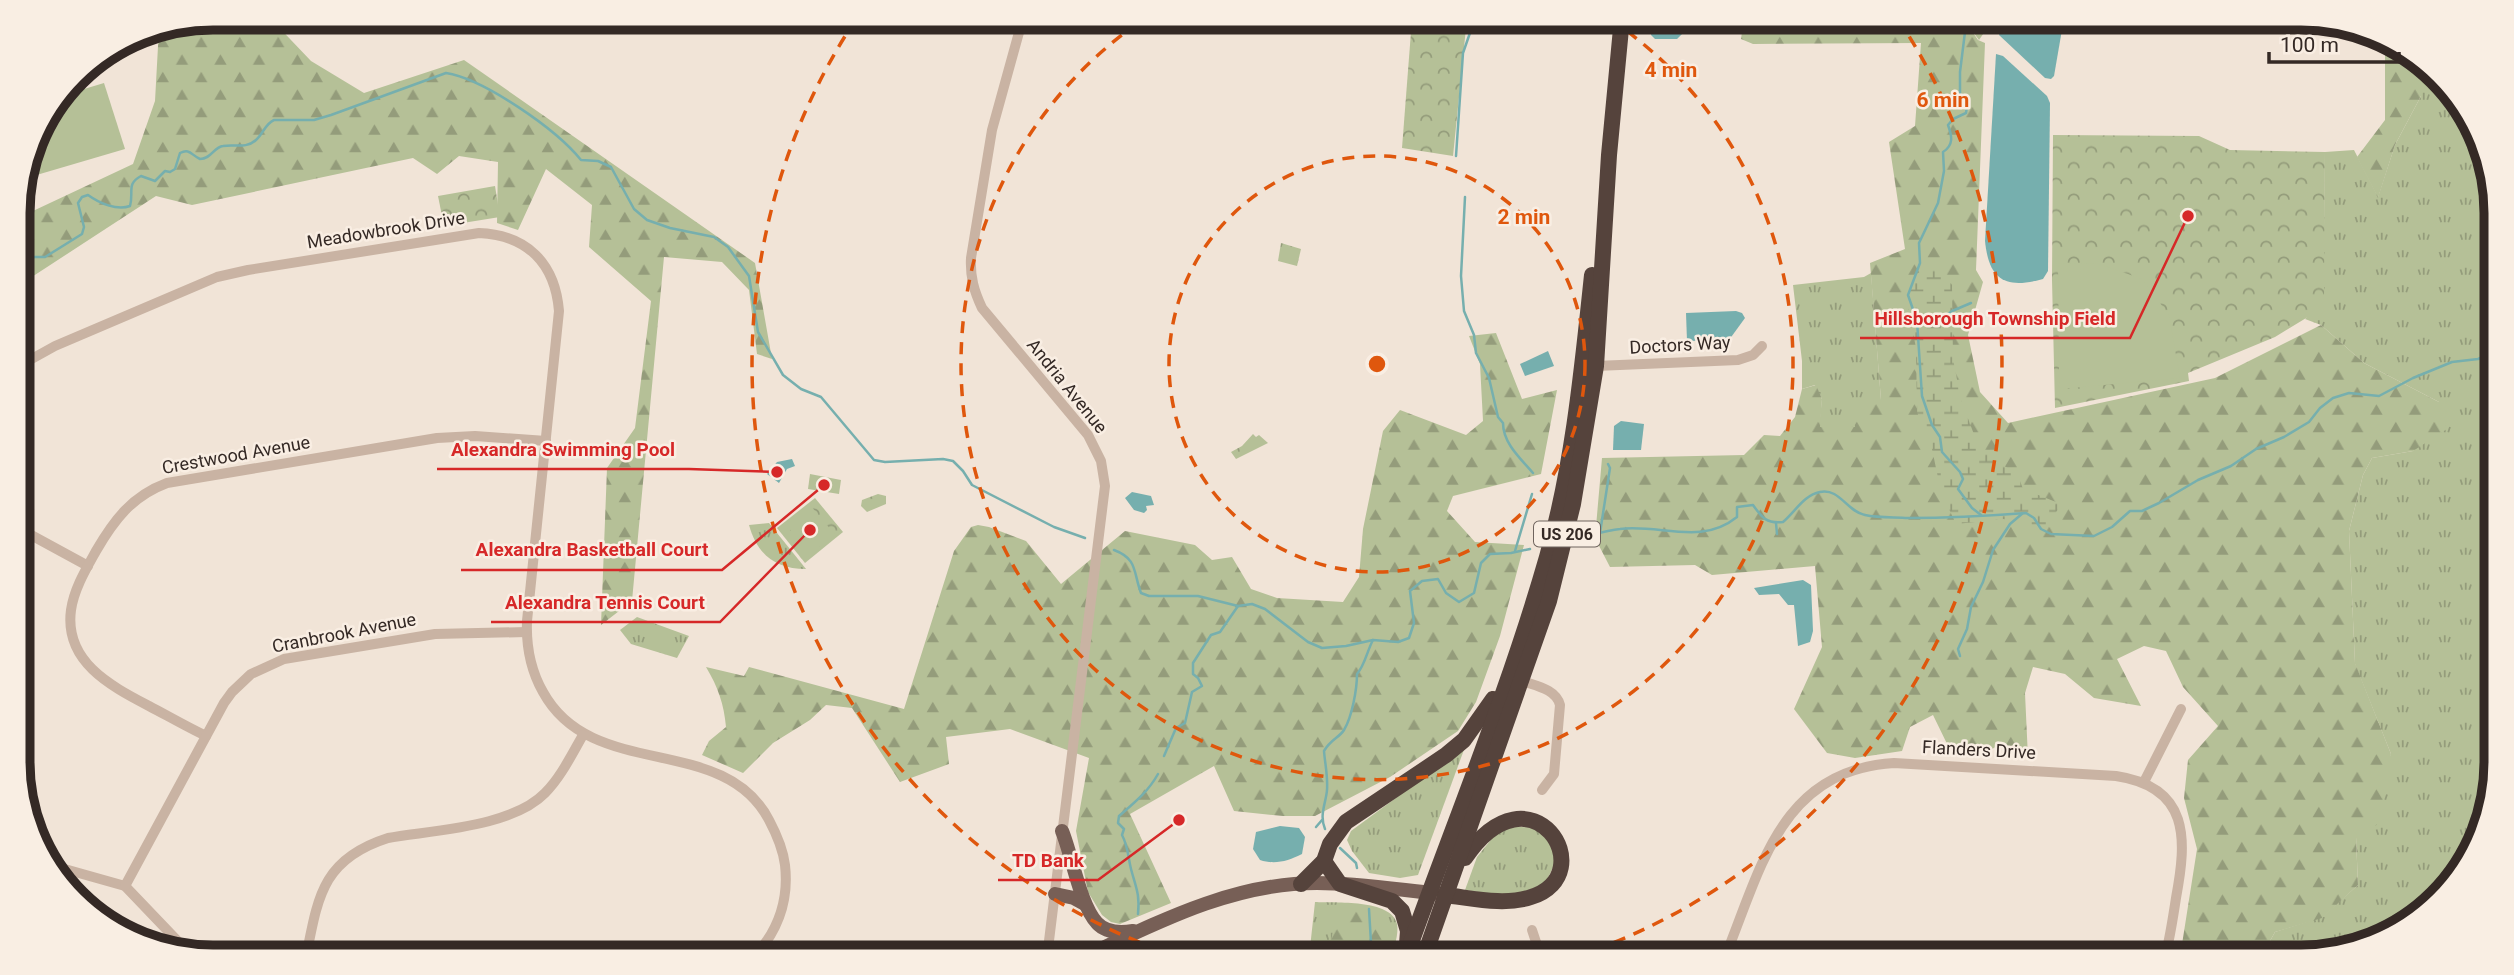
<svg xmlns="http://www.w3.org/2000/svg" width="2514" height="975" font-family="Roboto,sans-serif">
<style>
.grass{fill:url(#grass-tufts)}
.forest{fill:url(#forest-firs)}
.wetland{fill:url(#wetland-marsh)}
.park{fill:url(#park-crowns)}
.pitch{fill:#b5c097}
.water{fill:#76afae}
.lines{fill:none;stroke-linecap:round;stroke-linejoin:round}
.stream{stroke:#76afae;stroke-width:2.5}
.minor{stroke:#c9b3a3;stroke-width:10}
.major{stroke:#775f56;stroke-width:14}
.highway{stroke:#55433c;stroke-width:16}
.ring{fill:none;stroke:#df570d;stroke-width:3.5;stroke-dasharray:12 9}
.labels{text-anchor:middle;stroke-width:5;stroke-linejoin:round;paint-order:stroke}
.shield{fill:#f9eee3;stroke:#6f645e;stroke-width:2}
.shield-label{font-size:16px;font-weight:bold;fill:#342925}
.street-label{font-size:18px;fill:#342925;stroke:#f9eee3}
.rim{fill:none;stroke:#342925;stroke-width:9}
.centre{fill:#df570d;stroke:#f9eee3;stroke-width:3.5}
.ring-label{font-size:21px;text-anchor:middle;font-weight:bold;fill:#df570d;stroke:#f9eee3;stroke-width:5;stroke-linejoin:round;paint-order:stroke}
.leader{fill:none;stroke:#d62828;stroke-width:2.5}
.callout-dot{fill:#d62828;stroke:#f9eee3;stroke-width:2.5}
.callout-label{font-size:19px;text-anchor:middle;font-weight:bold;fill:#d62828;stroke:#f9eee3;stroke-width:5;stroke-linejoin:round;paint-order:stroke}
</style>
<defs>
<pattern id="grass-tufts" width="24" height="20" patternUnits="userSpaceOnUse" patternTransform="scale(1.75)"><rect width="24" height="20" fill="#b5c097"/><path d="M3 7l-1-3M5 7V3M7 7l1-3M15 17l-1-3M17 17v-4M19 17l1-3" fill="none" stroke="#949c7b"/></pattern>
<pattern id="forest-firs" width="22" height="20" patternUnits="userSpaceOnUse" patternTransform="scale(1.75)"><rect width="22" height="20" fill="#b5c097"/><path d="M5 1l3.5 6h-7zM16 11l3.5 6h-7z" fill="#949c7b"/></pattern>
<pattern id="wetland-marsh" width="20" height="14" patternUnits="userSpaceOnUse" patternTransform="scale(1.75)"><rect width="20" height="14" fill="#b5c097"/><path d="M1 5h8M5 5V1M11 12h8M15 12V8" fill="none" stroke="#949c7b"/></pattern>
<pattern id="park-crowns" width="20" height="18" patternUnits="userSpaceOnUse" patternTransform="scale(1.75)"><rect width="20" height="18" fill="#b5c097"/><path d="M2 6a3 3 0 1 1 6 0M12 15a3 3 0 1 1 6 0" fill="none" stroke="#949c7b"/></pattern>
</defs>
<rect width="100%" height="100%" fill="#f1e4d7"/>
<g class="grass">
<path d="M1963 18H1994L1979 40Z"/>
<path d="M2421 66 2448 84 2495 187 2496 762 2486 825 2420 917 2350 944 2351 935 2328 942 2310 957H2261L2275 932 2322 917 2358 885 2356 837 2391 754 2355 664 2349 531 2363 475 2372 458 2413 451 2439 402 2364 363 2321 325 2305 319 2323 302 2325 152 2354 150 2378 197 2395 145 2421 96Z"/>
<path d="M1871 273 1881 400 1856 427H1819L1822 399 1815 385 1802 389V361L1793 285 1864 277Z"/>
<path d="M769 523 806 569C775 569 757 554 749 525Z"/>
<path d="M637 617 689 636 677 658 631 644 620 630Z"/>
<path d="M1465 747 1418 875 1400 878 1369 873 1352 851 1347 840 1351 831Z"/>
<path d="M1502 826 1542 828 1557 859 1545 884 1510 897 1465 890 1477 857Z"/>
<path d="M1315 902C1334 903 1392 899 1397 924 1399 934 1394 948 1391 957H1309Z"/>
</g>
<g class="forest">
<path d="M213 18H270L311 61 364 93 464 60 755 263 772 359 757 354 749 290 722 262 664 257 632 601 601 625 607 468 635 428 651 301 589 247 592 205 546 169 518 230 497 223 498 162 459 156 437 174 413 158 192 205 156 196 18 286V218L133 164 155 101 159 28Z"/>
<path d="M1744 18H1963L1978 40 1985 43 1976 270 1983 282 1968 335 1980 392 2008 423 2215 378 2321 325 2364 363 2439 402 2447 429 2413 451 2372 458 2363 475 2349 531 2355 663 2391 754 2378 824 2356 838 2358 885 2322 918 2275 932 2261 957H2180L2197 849 2184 798 2188 760 2218 726 2183 687 2166 651 2144 646 2117 659 2141 706 2094 698 2065 674 2033 667 2025 693 2028 758 2016 756 2003 743 1979 756 1951 752 1933 715 1910 727 1902 751 1855 758 1827 753 1794 709 1822 647 1815 566 1712 575 1695 565 1610 567 1595 538 1602 458 1744 455 1764 435 1780 436 1795 417 1802 389 1816 385 1822 399 1820 427H1855L1851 401 1881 400 1870 263 1905 249 1889 142 1915 126 1921 43 1753 44 1741 39Z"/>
<path d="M2385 42 2421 66V96L2395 145 2378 198 2357 157 2385 120Z"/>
<path d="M1496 333 1522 399 1557 390 1541 474 1453 496 1447 511 1475 542 1524 545 1500 636 1476 702 1458 731 1390 777 1315 816H1283L1234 811 1214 766 1130 814 1171 903 1120 924 1111 922 1102 915 1088 892 1076 831 1089 758 1010 729 946 737 949 764 900 782 852 708 826 705 810 720 773 743 743 773 702 755 709 741 726 727C724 704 718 687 706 667L744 676 749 667 904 709 954 551 971 527 978 525 989 527 1026 541 1061 584 1125 531 1195 545 1212 560 1232 557 1251 589 1277 598 1343 602 1359 577 1363 529 1383 431 1400 410 1466 435 1483 421 1480 364 1469 336Z"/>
<path d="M1351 906 1367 912 1383 923 1384 944 1379 957H1333L1330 945 1337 914Z"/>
<path d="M2351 934 2350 944 2310 957 2328 942Z"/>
</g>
<path class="wetland" d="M1940 262 1952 285 1953 359 1961 400 1975 437 1993 460 2017 473 2023 489 2061 504 2042 536 2004 519 1956 524 1941 492 1932 449 1917 412 1916 348 1908 307 1910 277Z"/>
<g class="park">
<path d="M1467 18 1453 156 1402 148 1412 19Z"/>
<path d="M2053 135 2199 136 2230 150 2325 152 2324 301 2321 309 2275 337 2188 373 2189 381 2055 408 2052 280Z"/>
<path d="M495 186 500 217 444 226 438 196Z"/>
<path d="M1281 243 1301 249 1297 266 1278 261Z"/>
<path d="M1253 434 1256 437 1259 435 1268 443 1236 459 1231 452 1242 446Z"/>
<path d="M878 494 886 496V504L867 512 861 506 862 500Z"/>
<path d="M815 498 843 532 805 563 777 528Z"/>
</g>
<g class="pitch">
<path d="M104 83 125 149 23 179 38 126 61 96Z"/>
<path d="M2058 263 2099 264 2142 279 2169 315 2180 378 2061 389 2059 380Z"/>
<path d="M810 474 841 480 839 494 808 489Z"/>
<path d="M811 506 820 517 796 537 787 526Z"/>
<path d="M825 523 835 534 811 554 801 543Z"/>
</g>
<g class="water">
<path d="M2004 18H2064L2054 76 2051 79 2045 78 1999 35Z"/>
<path d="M1656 20 1686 21 1694 25V28L1691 32H1684L1677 39H1655L1651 35 1652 24Z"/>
<path d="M1996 54 2003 56 2047 96 2050 103 2048 271 2043 279C2006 289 1989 281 1985 241Z"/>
<path d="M1736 311 1742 313 1745 318 1729 340 1687 341 1686 313Z"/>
<path d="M1548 351 1554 366 1525 376 1520 364Z"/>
<path d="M1621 421 1644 424 1641 450H1613L1614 426Z"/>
<path d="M792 459 795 466 787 469 779 483 767 474 777 462Z"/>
<path d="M1132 492 1151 496 1154 505 1146 506 1147 510 1144 513 1134 510 1125 498Z"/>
<path d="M1803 580 1811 585 1813 631 1810 642 1798 646 1794 605H1788L1779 594 1759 595 1754 588Z"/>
<path d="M1280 826 1299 828 1305 837 1302 854C1288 861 1275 865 1260 860L1253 849 1256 832Z"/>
</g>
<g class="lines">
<g class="stream">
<path d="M1974 18 1975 22 1965 32 1960 72V94L1967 106 1966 113 1953 119 1948 125C1952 136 1954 145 1943 152L1944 171 1938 203 1919 243 1920 263 1908 295 1917 321 1922 396 1932 425 1940 437 1942 452 1960 472 1963 479 1958 489 1972 508 1981 515"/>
<path d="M1456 156 1463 53 1471 30"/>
<path d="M1465 197 1461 276 1464 311 1474 335 1476 353 1489 378 1498 417 1503 423C1503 443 1520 458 1533 473"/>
<path d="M18 269 34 257H45L82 234 84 227 78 203 82 197 88 195C99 203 117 211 130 206 134 192 126 184 141 176L155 181 165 171 170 172 175 169 180 153C190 148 191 155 200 159 211 159 214 147 223 146 235 144 246 149 256 140 263 134 265 124 274 120H314L331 115 446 73C484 79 556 129 581 160L598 161 611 167 634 209 647 220 670 228 714 237 728 247 749 276 758 332 783 375 801 389 821 397 874 460 885 462 943 459 953 461 963 471 972 485 1054 527 1085 538"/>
<path d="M1919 324 1930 319 1940 321 1952 311 1971 303"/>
<path d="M1776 523 1777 534"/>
<path d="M1600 533 1610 468 1608 464"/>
<path d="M1583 537C1595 534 1608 530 1620 529 1661 524 1701 546 1737 517V507L1753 505C1762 518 1767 524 1783 522 1795 512 1804 495 1820 492 1840 488 1846 511 1865 515 1879 518 1894 517 1908 518 1947 518 1987 516 2026 513L2034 518 2041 529 2051 534 2094 536 2112 527 2130 511H2142L2159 503 2198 480 2231 466 2256 449 2284 437 2309 422 2320 408 2333 398 2349 393 2379 396 2413 378 2452 362 2478 359 2495 352"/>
<path d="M1114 550C1138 559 1133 572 1141 593L1149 596H1198L1238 606 1252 604 1265 609 1308 642 1322 648 1346 646 1373 640 1398 642 1409 638 1414 623 1410 591 1422 581 1438 579 1446 593 1459 602 1474 593 1481 563 1490 554 1511 553 1530 549"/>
<path d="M1515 551 1532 494"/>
<path d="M1960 656 1958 649 1967 629 1971 607 1983 582 1993 550 2010 524 2023 513"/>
<path d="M1164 756 1176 728 1185 723 1192 692 1202 686 1198 678 1193 674V663L1211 635 1220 632 1238 606"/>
<path d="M1316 827 1322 820"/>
<path d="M1325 829C1319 815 1326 803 1327 790 1328 776 1325 764 1324 751 1331 739 1339 738 1344 730 1352 717 1357 689 1357 674 1365 665 1367 651 1373 640"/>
<path d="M1340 848 1356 863 1357 868"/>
<path d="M1138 914C1140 894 1136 888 1131 869 1128 857 1128 846 1122 835L1124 829 1118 823 1119 816C1134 803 1148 792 1158 774"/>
<path d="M1368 957 1371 943 1369 909"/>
</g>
<g class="minor">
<path d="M1023 18 992 130 971 258C970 277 974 291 982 308L1088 435 1101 461 1105 486 1047 957"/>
<path d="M19 366 55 346 217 277 248 270 479 233C527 235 555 263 559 311L527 621C526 647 530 669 543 692 592 782 723 732 769 820 777 835 783 849 785 865 789 900 778 931 754 957"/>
<path d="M1596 366 1738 360 1753 355 1762 346"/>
<path d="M20 529 88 566"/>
<path d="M1522 681C1536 686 1556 689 1560 705L1554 774 1542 790"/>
<path d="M206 736C187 727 168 716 149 706 111 686 64 662 71 610 74 589 86 569 96 551 114 520 132 496 167 483L437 438 475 436 546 441"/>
<path d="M2144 782 2181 709"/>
<path d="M54 866 125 886 190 954"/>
<path d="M125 886 224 703 232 692 251 674 284 659 435 634 526 632"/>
<path d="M1532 930 1541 957"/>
<path d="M306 957C318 897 322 859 388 838 434 830 512 827 545 793 561 777 572 754 583 735"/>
<path d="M1725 957C1761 869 1780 770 1894 763L2116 776C2190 787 2187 839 2176 898 2173 918 2170 938 2165 957"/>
</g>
<g class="major">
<path d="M1062 831C1072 855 1080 905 1097 923 1106 933 1120 933 1133 931"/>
<path d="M1055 894 1074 898 1085 904"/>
<path d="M1084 957C1158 922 1233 883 1317 883 1358 883 1400 890 1440 894"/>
</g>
<g class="highway">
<path d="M1324 861 1340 884 1392 901 1402 911 1408 931 1407 944"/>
<path d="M1301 884 1324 861 1330 844 1346 822 1446 755 1464 740 1493 699"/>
<path d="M1445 895C1472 898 1504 906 1531 897 1604 874 1531 760 1465 858"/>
<path d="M1406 957C1453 825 1508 693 1547 557 1573 465 1582 370 1592 275"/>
<path d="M1424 957 1549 601 1573 504 1596 366 1609 155 1622 18"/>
</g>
</g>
<g class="ring">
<circle cx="1377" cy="364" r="208"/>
<path d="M1610 19A416 416 0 1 1 1144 19"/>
<path d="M1179 957A625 625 0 0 1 856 19M1898 19A625 625 0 0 1 1575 957"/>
</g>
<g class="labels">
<rect class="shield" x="1534" y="521.5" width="66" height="25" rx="5"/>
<g class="shield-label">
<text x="1567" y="540">US 206</text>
</g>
<g class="street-label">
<text transform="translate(386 230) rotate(-9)" y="6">Meadowbrook Drive</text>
<text transform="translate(1680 345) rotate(-3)" y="6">Doctors Way</text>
<text transform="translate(1067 386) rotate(51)" y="6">Andria Avenue</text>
<text transform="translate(236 455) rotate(-10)" y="6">Crestwood Avenue</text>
<text transform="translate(344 633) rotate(-11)" y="6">Cranbrook Avenue</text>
<text transform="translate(1979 750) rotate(3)" y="6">Flanders Drive</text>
</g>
</g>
<path d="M0 0H2514V975H0ZM213 30H2301A183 183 0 0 1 2484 213V762A183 183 0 0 1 2301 945H213A183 183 0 0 1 30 762V213A183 183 0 0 1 213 30Z" fill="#f9eee3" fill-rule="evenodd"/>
<path class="rim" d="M213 30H2301A183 183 0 0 1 2484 213V762A183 183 0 0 1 2301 945H213A183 183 0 0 1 30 762V213A183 183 0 0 1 213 30Z"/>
<circle cx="1377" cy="364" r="10" class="centre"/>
<g class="ring-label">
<text x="1671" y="77">4 min</text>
<text x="1943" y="107">6 min</text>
<text x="1524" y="224">2 min</text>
</g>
<path class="leader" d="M2188 216L2130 338H1860M777 472L689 469H437M824 485L722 570H461M810 530L720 622H491M1179 820L1098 880H998"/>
<g class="callout-dot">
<circle cx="2188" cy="216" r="7"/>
<circle cx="777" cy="472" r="7"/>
<circle cx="824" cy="485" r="7"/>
<circle cx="810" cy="530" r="7"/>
<circle cx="1179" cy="820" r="7"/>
</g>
<g class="callout-label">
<text x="1995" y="325">Hillsborough Township Field</text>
<text x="563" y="456">Alexandra Swimming Pool</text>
<text x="592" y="556">Alexandra Basketball Court</text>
<text x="605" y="609">Alexandra Tennis Court</text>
<text x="1048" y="867">TD Bank</text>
</g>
<path d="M2269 52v10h130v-10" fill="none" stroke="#342925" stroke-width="3.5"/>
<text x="2280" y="52" font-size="21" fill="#342925" stroke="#f9eee3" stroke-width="5" paint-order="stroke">100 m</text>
</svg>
